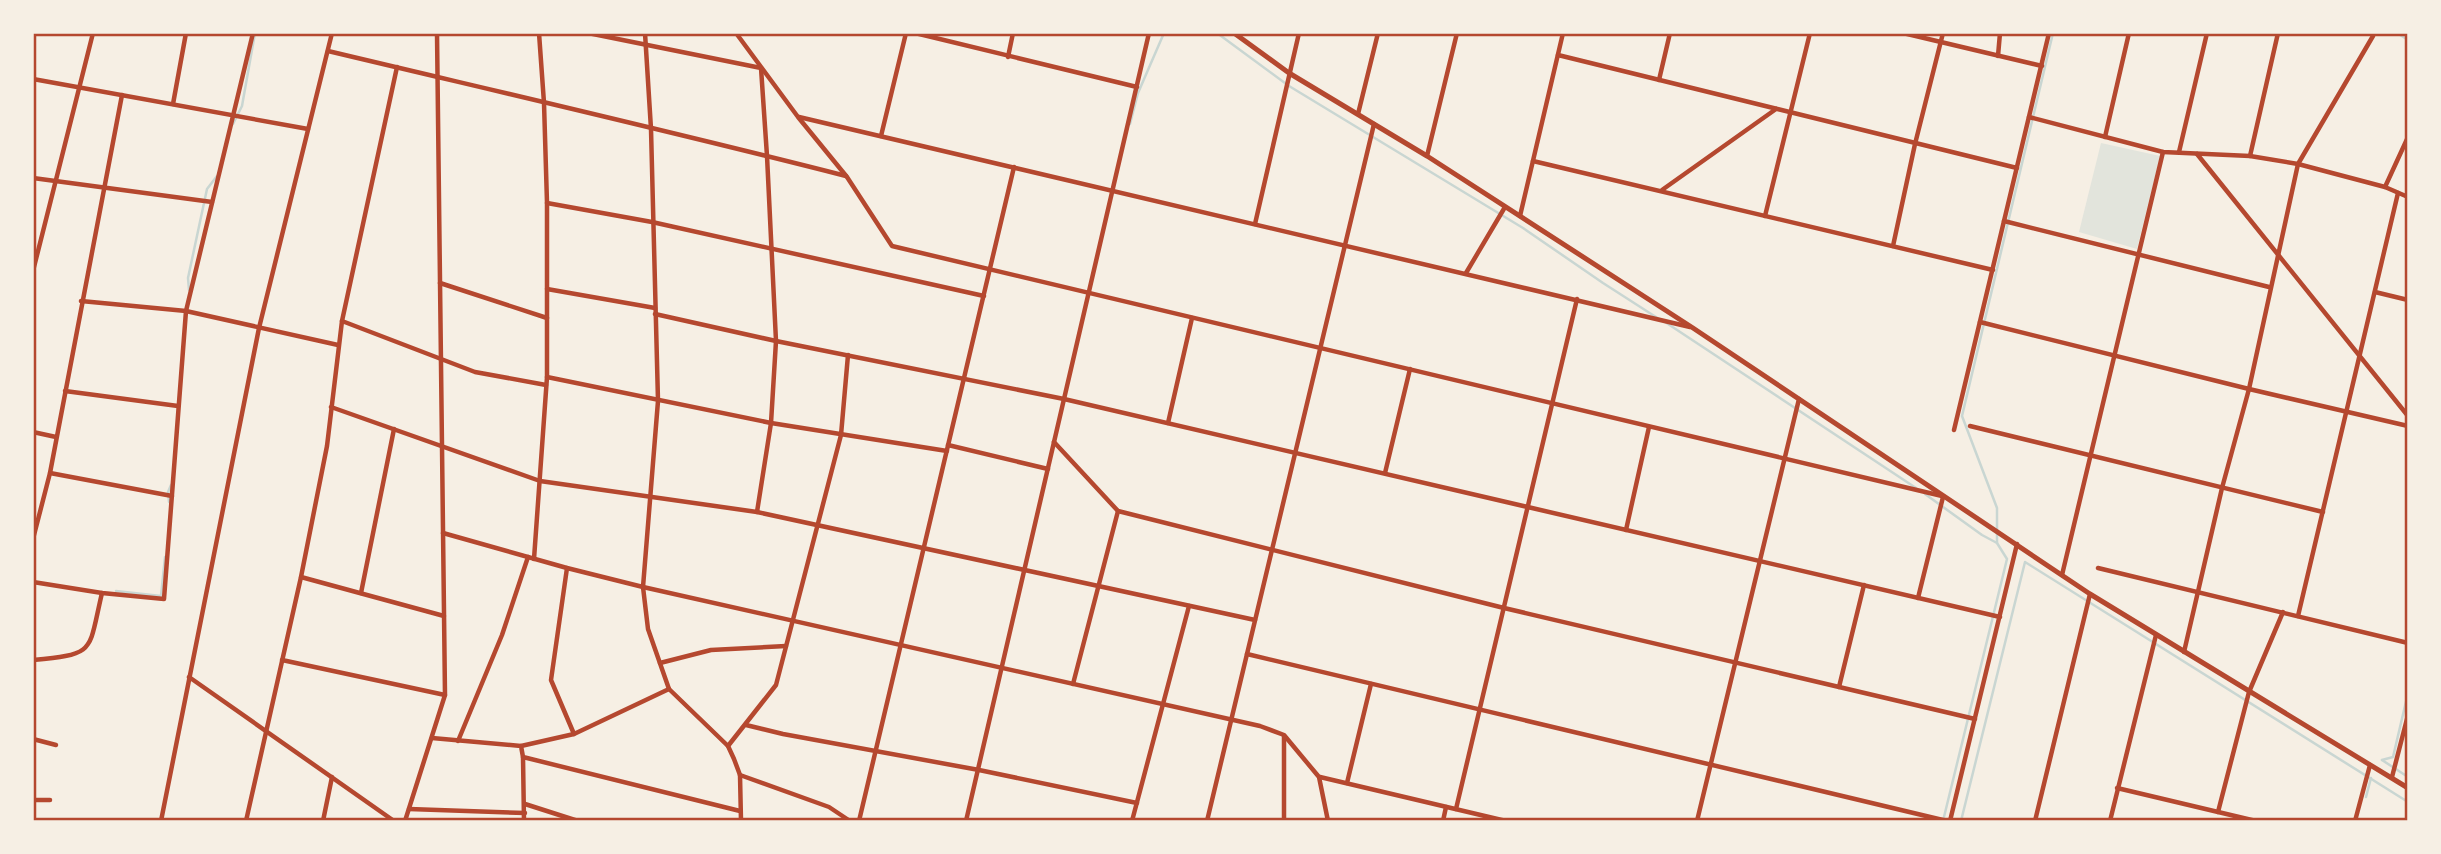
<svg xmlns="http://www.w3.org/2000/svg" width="2441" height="854" font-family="'DejaVu Sans',sans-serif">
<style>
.green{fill:#e2e4dc}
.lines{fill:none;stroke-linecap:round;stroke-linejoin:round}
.stream{stroke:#c9d6d2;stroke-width:2.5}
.minor{stroke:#b5482f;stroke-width:4.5}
.tertiary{stroke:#b5482f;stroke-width:5}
.neatline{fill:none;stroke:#b5482f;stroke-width:2.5}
</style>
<rect width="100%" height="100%" fill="#f6efe4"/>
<path class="green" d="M2101 143 2160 156 2137 249 2079 232Z"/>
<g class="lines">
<g class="stream">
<path d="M1217 33 1289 86 1523 228 1603 283 1659 319"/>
<path d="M2397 33 2408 40"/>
<path d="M233 124 242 106 255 33"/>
<path d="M1130 124 1138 93 1164 33"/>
<path d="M189 290 188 278 207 189 217 176"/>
<path d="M1665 322 1916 488"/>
<path d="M1925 494 1982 535 1997 543"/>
<path d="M169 502 168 492 171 485"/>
<path d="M116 591 161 596 165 557"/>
<path d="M2382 760 2393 757 2408 693"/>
<path d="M2382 760 2408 777"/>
<path d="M2366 797 2371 778"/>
<path d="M1943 821 2007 559 1997 543V508L1962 416 2053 33"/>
<path d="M1961 821 2025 562 2408 802"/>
</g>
<g class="minor">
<path d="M588 33 761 68 767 156 776 341 771 423 757 512"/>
<path d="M645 33 651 129 658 401 643 587 648 629 669 689 728 746 734 759 740 775 741 821"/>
<path d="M736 33 798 117 847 177 892 246 1942 496"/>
<path d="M915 33 1137 87"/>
<path d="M1903 33 2042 66"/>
<path d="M328 51C500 92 674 132 846 176"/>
<path d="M1558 55 2017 168"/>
<path d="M1998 56 2000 33"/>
<path d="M1008 57 1013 33"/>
<path d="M33 79 308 129"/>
<path d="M1659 80 1670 33"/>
<path d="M173 104 186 33"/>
<path d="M1358 114 1378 33"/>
<path d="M799 117 1690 327"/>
<path d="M2029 117 2163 152 2250 156 2298 164 2385 187 2408 197"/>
<path d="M881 136 906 33"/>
<path d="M2105 137 2129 33"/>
<path d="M2179 152 2207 33"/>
<path d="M2197 154 2408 416"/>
<path d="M1427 156 1457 33"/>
<path d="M2250 156 2278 33"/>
<path d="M1533 161 1993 270"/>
<path d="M33 178 212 202"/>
<path d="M2385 187 2408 137"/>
<path d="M1662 190 1776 109"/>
<path d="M547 203 652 222 984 296"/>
<path d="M1520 216 1563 33"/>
<path d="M1765 216 1810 33"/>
<path d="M2004 221 2269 287"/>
<path d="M1255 224 1299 33"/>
<path d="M1893 246 1915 144 1943 33"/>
<path d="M33 271 93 33"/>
<path d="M1466 273 1505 207"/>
<path d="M440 283 547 318"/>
<path d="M547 289 655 308"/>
<path d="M2375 292 2408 300"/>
<path d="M81 301 186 311 338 345"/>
<path d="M655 314 776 341 1064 399 2000 617"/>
<path d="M342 321 475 372 546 385"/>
<path d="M1980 322 2249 389 2408 426"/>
<path d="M547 377 771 423 947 451"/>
<path d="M65 391 178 406"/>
<path d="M331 407 540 481 757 512 1255 620"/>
<path d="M1168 423 1192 318"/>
<path d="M1970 426 2323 512"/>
<path d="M1954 430 2049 33"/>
<path d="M33 432 56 437"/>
<path d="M1054 442 1118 511 1504 608 1975 719"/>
<path d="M948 445 1048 469"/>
<path d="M50 473 172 496"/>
<path d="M1385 473 1410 369"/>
<path d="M1626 530 1649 427"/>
<path d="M443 533 567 568 643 587 1260 726 1284 735 1319 777 1328 821"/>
<path d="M33 539 50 473 122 95"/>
<path d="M534 559 547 377V203L544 103 539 33"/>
<path d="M567 568 551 680 574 734"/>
<path d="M2098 568 2408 643"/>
<path d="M2062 575 2163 152"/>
<path d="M301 577 444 616"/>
<path d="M33 582 102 593 164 599 186 311 253 33"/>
<path d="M361 593 394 429"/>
<path d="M1918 598 1943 497"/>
<path d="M2298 616 2398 193"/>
<path d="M2184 652 2222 488 2249 389 2298 164 2373 36"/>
<path d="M1247 654 1947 821"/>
<path d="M33 660C97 654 88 652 102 593"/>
<path d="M282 660 445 695"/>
<path d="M660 663 711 650 786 646"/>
<path d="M189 677 394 821"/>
<path d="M1073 684 1118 511"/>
<path d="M1839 687 1864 585"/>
<path d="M746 725 783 734 979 770 1137 803"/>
<path d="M1284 736V821"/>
<path d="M432 738 521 746 523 757 740 811"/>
<path d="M33 739 56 745"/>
<path d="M458 741 502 635 528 557"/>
<path d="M521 746 574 734 669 689"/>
<path d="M728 746 776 685 841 435 848 355"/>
<path d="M523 757 524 821"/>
<path d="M740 775 829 807 850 821"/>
<path d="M1320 777 1506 821"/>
<path d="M2392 777 2408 715"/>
<path d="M1347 783 1371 684"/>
<path d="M2117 788 2256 821"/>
<path d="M33 800H50"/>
<path d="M525 804 578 821"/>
<path d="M409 809 525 813"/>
<path d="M1456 809 1577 299"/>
<path d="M2218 812 2249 692 2283 612"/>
<path d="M161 821 259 328 332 33"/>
<path d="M246 821 301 577 327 446 342 321 397 67"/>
<path d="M323 821 332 777"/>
<path d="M405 821 445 695 437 33"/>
<path d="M859 821 1014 167"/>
<path d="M966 821 1149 33"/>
<path d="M1132 821 1189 606"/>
<path d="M1207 821 1374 124"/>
<path d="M1443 821 1446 807"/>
<path d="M1697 821 1799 399"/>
<path d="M1950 821 2017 544"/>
<path d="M2035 821 2090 594"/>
<path d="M2110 821 2156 635"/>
<path d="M2355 821 2370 765"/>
</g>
<path class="tertiary" d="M1234 33 1289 73 1427 156 1693 328 2090 594 2408 788"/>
</g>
<rect width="2441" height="854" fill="none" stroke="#f6efe4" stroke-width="70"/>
<rect x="35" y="35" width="2371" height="784" class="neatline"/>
</svg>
